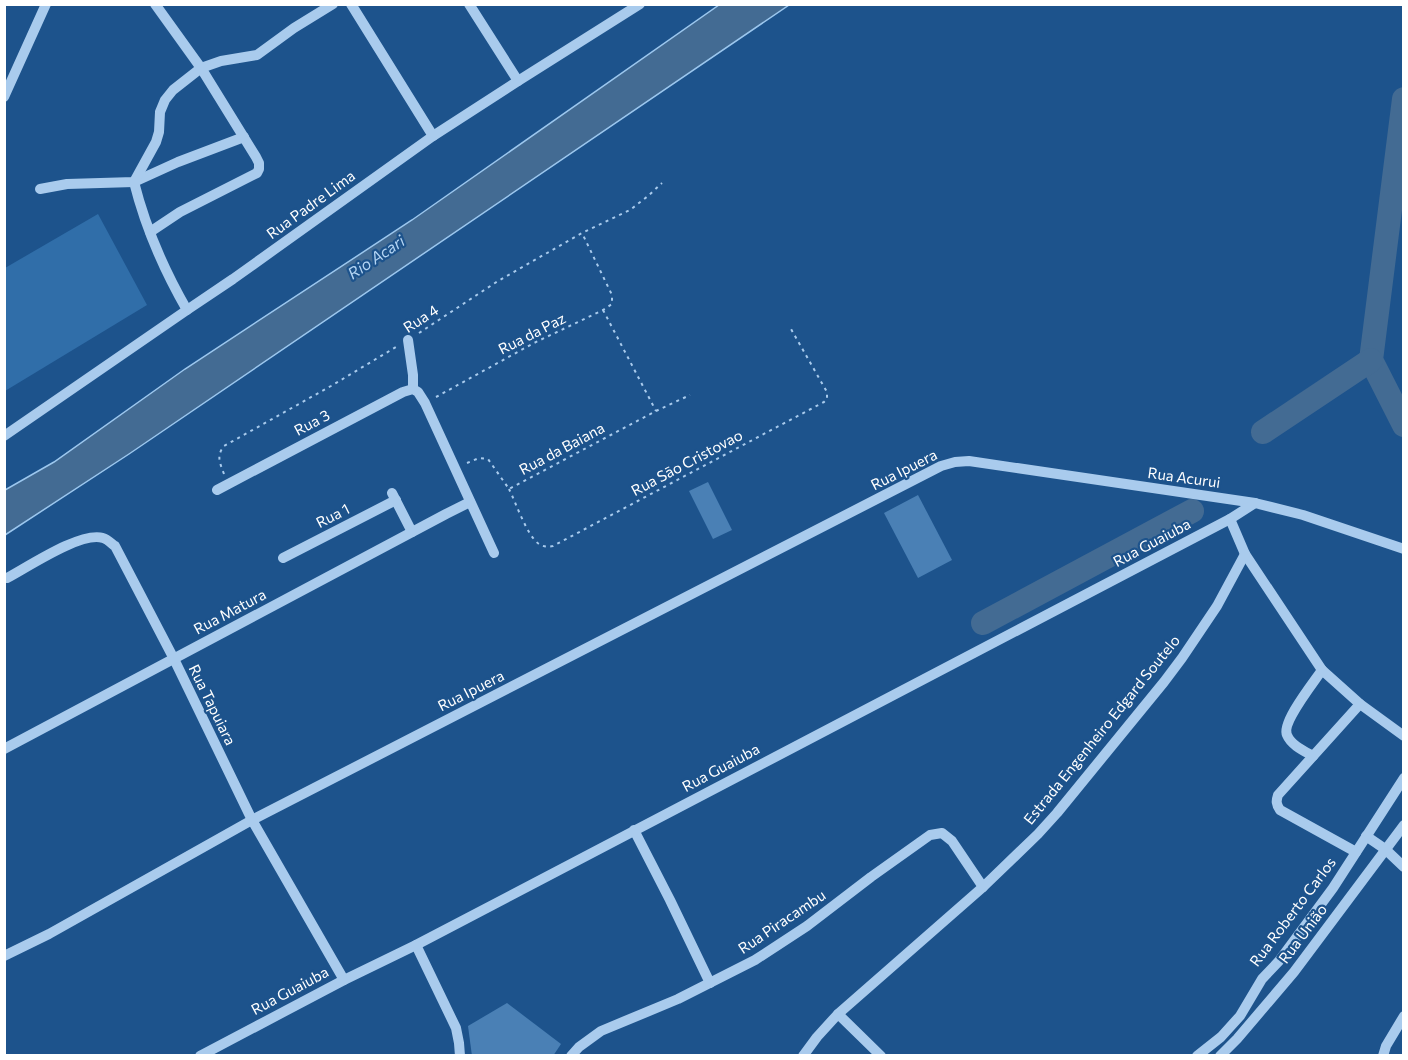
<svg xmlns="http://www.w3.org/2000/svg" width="1408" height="1060" font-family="Commissioner,sans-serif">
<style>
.green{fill:#306ea9}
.water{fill:#436b93;stroke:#9cc7ee;stroke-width:1.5}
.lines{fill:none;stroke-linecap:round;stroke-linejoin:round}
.river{stroke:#436b93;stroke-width:24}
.building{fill:#4a80b5}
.path{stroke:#a9cbed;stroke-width:2;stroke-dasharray:3 4.5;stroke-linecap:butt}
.minor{stroke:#a9cbed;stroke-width:10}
.labels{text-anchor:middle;stroke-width:4.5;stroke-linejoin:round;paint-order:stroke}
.street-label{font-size:15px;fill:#fff;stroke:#1d538c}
.water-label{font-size:16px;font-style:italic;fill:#b4d5f4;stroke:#1d538c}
</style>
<rect width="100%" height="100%" fill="#1d538c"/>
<path class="green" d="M98 214 147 305 5 391V268Z"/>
<path class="water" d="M719 5H789L129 454 5 535V490L54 462 185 369 412 220Z"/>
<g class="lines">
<g class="river">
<path d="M1404 99 1371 360 1404 425"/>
<path d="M1263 432 1371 360"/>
<path d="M983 623 1192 511"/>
</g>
</g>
<g class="building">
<path d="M708 482 732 530 713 539 689 491Z"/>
<path d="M918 495 952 560 918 578 884 513Z"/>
<path d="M507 1003 561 1044 553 1056H472L468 1026Z"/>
</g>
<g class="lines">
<g class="path">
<path d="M603 310 656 411"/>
<path d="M419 333 498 281 582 233 630 210 648 196 662 183"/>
<path d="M436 397 534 343 603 310 612 304V295L582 233"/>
<path d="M467 463 479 458 488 459 509 489 656 411 690 395"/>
<path d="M224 474C220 463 216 456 224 446L331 386 396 347"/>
<path d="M509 489C516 503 527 536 539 544 544 547 548 547 553 546L824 402 827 399V392L791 329"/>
</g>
<g class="minor">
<path d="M351 4 433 136"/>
<path d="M469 4 518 81"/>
<path d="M4 97 46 4"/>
<path d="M40 189 67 184 134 182 178 162 244 137"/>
<path d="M150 232 180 212 257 173 259 169V163L256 157 201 68 155 4"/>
<path d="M187 310C164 270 145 226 134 182L156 142 159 132 160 112 165 100 173 90 201 68 221 61 257 55 294 28 333 4"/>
<path d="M408 340 413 375V389"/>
<path d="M4 436 187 310 233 279 433 136 518 81 640 4"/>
<path d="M217 490 403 392 413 389 418 392 425 403 494 553"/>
<path d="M392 493 412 532"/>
<path d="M1230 519 1245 554 1322 670 1360 704 1404 736"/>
<path d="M283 558 396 500"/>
<path d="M7 578C28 567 81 531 103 538 107 539 112 544 115 546L174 659 252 820 344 980"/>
<path d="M4 749 446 514 470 502"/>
<path d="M1313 756C1304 751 1291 745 1287 735 1281 723 1314 682 1322 670"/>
<path d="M634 830 670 900 710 983"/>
<path d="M1366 836 1385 849 1404 867"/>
<path d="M1356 852 1280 810C1276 804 1276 801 1278 795L1360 704"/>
<path d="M416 945 456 1028 459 1043 460 1056"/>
<path d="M4 956 49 934 252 820 941 466 955 462 969 461 1255 503 1303 515 1404 549"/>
<path d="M838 1014 881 1056"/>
<path d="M200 1056 344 980 416 945 1230 519 1255 503"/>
<path d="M571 1056 579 1047 601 1031 678 999 755 960 807 926 871 877 930 835 942 833 952 841 983 887"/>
<path d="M803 1056 817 1037 838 1014 983 887 1038 834 1057 813 1164 682 1182 658 1217 606 1245 554"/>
<path d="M1197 1056 1221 1037 1240 1016 1262 979 1279 961 1333 888 1404 778"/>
<path d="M1220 1056 1237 1039 1294 972 1404 825"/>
<path d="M1383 1056 1386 1046 1404 1016"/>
</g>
</g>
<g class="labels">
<g class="street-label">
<text transform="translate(311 205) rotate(-36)" y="5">Rua Padre Lima</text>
<text transform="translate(421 319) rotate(-33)" y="5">Rua 4</text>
<text transform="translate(532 334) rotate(-27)" y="5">Rua da Paz</text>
<text transform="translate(312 423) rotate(-28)" y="5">Rua 3</text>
<text transform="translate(562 449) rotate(-28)" y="5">Rua da Baiana</text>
<text transform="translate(687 463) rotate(-28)" y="5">Rua Sāo Cristovao</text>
<text transform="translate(904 470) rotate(-27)" y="5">Rua Ipuera</text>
<text transform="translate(1184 478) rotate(8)" y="5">Rua Acurui</text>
<text transform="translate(333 516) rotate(-27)" y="5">Rua 1</text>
<text transform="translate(1152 543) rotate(-28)" y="5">Rua Guaiuba</text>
<text transform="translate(230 612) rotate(-28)" y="5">Rua Matura</text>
<text transform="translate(471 691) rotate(-27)" y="5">Rua Ipuera</text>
<text transform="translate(212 705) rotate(64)" y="5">Rua Tapuiara</text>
<text transform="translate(1102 730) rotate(-51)" y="5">Estrada Engenheiro Edgard Soutelo</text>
<text transform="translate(721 768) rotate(-28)" y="5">Rua Guaiuba</text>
<text transform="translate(1293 912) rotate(-53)" y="5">Rua Roberto Carlos</text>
<text transform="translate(782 922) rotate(-34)" y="5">Rua Piracambu</text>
<text transform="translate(1303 934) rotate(-53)" y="5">Rua União</text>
<text transform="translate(290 991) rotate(-28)" y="5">Rua Guaiuba</text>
</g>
<g class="water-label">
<text transform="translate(376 257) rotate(-34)" y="6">Rio Acari</text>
</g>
</g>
<rect width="1408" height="1060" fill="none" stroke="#ffffff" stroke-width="12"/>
</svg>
